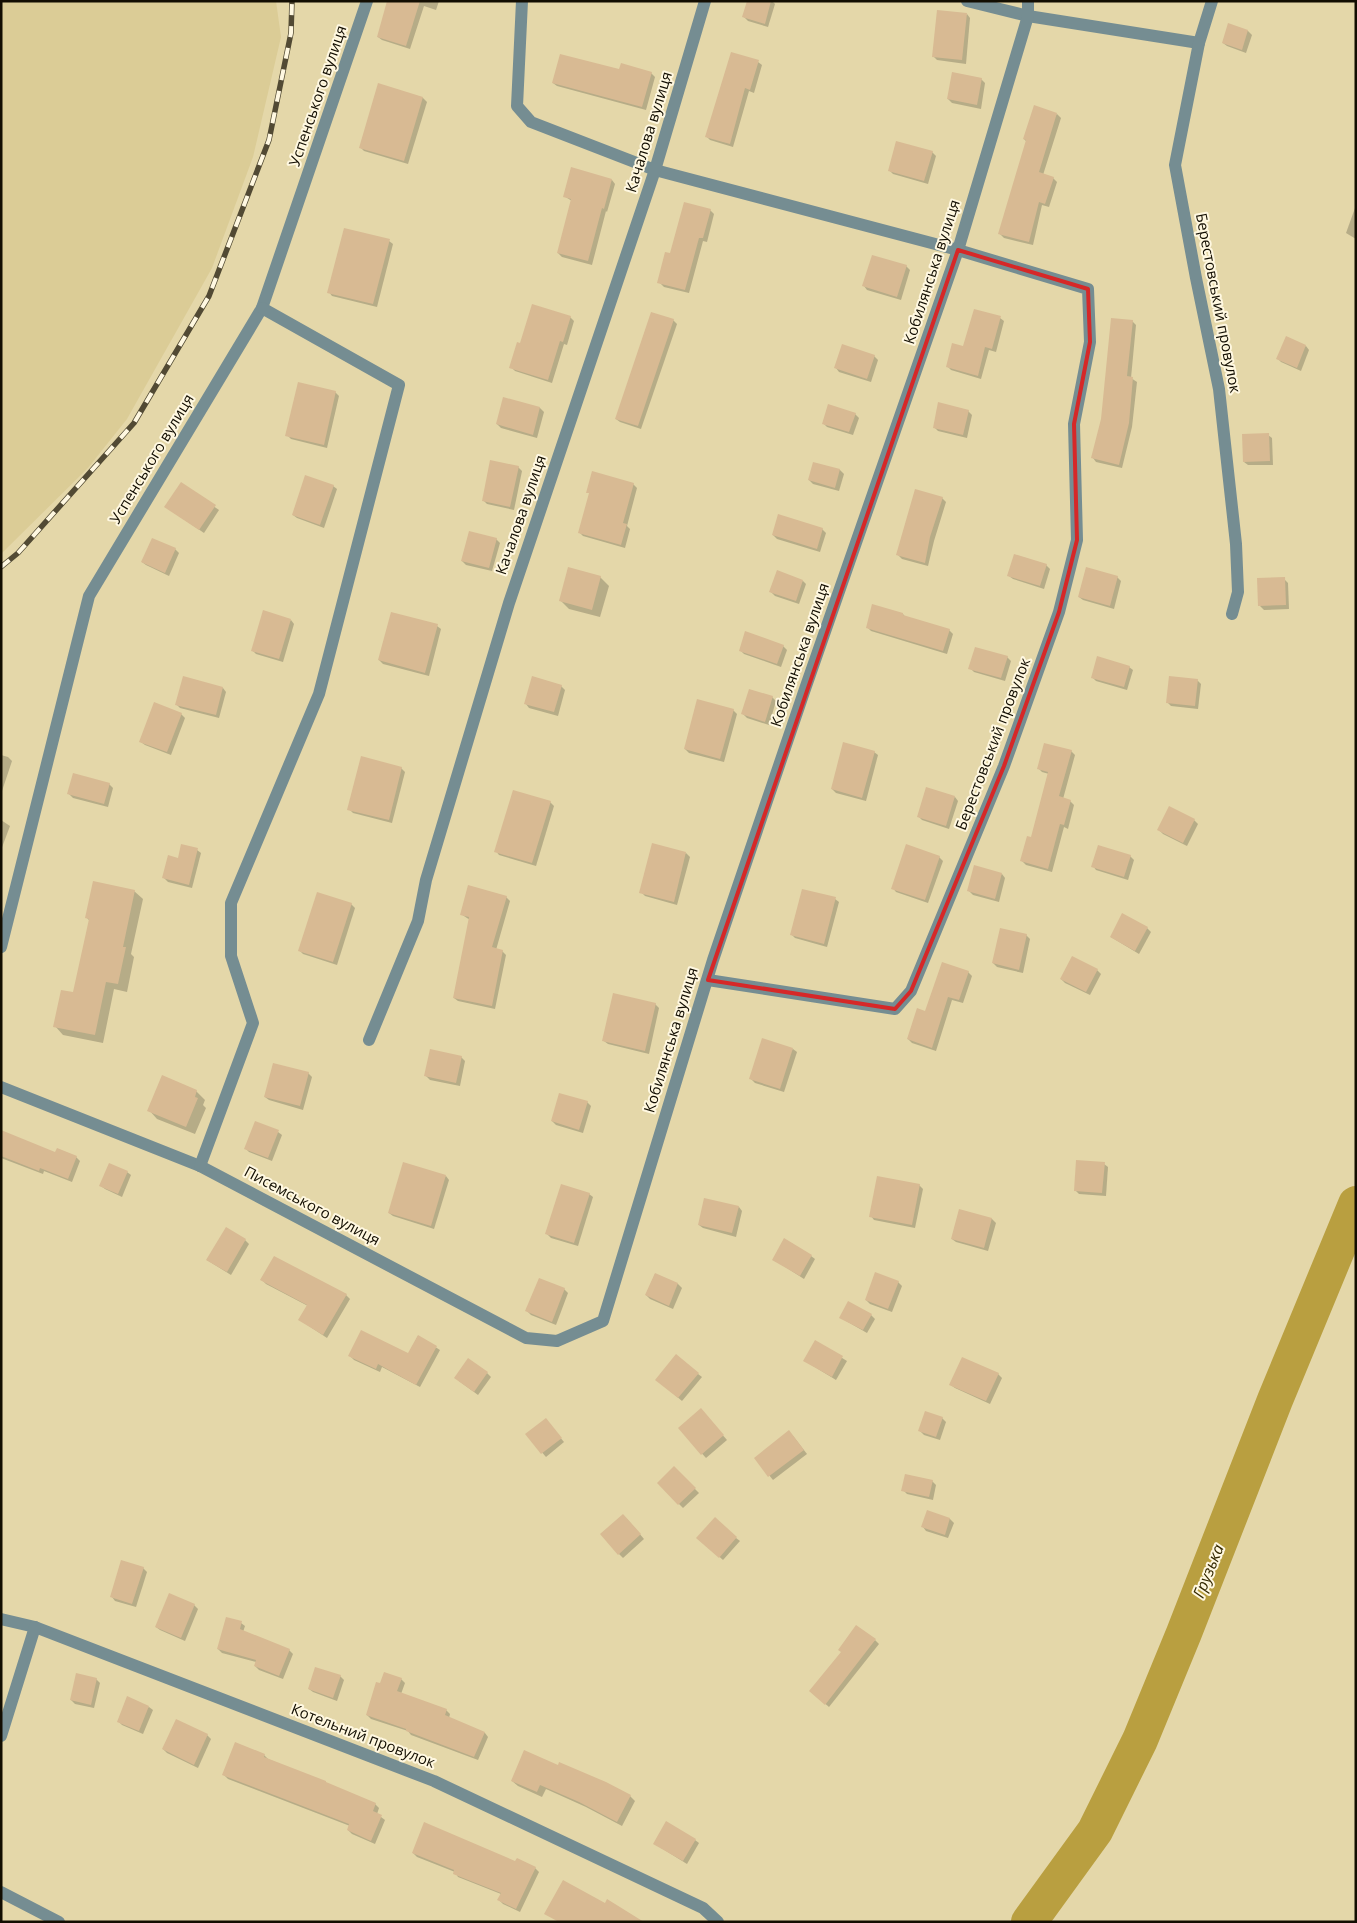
<svg xmlns="http://www.w3.org/2000/svg" width="1357" height="1923" font-family="'Open Sans',sans-serif">
<style>
.built{fill:#dbcc96}
.shadow{fill:#0003}
.lines{fill:none;stroke-linecap:round;stroke-linejoin:round}
.river{stroke:#b99f40;stroke-width:36}
.building{fill:#d8ba93}
.street{stroke:#758d92;stroke-width:12}
.rail-casing{stroke:#524a34;stroke-width:5.5}
.rail{stroke:#fff8e1;stroke-width:4;stroke-dasharray:11;stroke-linecap:butt}
.marked{fill:none;stroke:#d62828;stroke-width:4;stroke-linejoin:round}
.labels{text-anchor:middle;stroke-width:4;stroke-linejoin:round;paint-order:stroke}
.street-label{font-size:15px;fill:#120d01;stroke:#fff8e1}
.water-label{font-size:16px;font-style:italic;fill:#332800;stroke:#fff8e1}
</style>
<rect width="100%" height="100%" fill="#e4d7a9"/>
<path class="built" d="M1 1H276L281 37 253 157 212 268 127 419 88 468 1 554Z"/>
<g class="shadow">
<path d="M389 1H439L436 10 424 6 410 49 382 40 378 37Z"/>
<path d="M749 1H772L775 4 768 27 748 21 744 17Z"/>
<path d="M967 14 970 18 966 64 937 60 934 57Z"/>
<path d="M1229 25 1248 31 1252 35 1246 53 1227 46 1223 43Z"/>
<path d="M758 62 762 65 754 93 749 91 733 147 710 140 706 136Z"/>
<path d="M620 71 651 73 655 77 646 110 557 86 553 83Z"/>
<path d="M981 79 985 83 981 109 952 103 948 99Z"/>
<path d="M379 85 423 98 427 102 408 164 364 151 360 147Z"/>
<path d="M1057 114 1061 118 1043 175 1053 178 1057 182 1049 207 1042 205 1033 245 1004 238 1000 234 1027 142 1024 139Z"/>
<path d="M932 152 936 156 928 184 893 174 889 170Z"/>
<path d="M612 180 615 184 607 212 606 211 592 265 562 257 558 253 572 201 564 196Z"/>
<path d="M1355 208H1356V239L1346 233Z"/>
<path d="M710 210 714 214 707 242 703 241 689 293 664 287 660 283 670 255Z"/>
<path d="M389 241 393 244 377 307 332 296 329 292Z"/>
<path d="M906 266 910 270 901 300 867 290 864 286Z"/>
<path d="M570 317 574 321 567 345 564 344 552 383 515 371 511 367 521 345Z"/>
<path d="M1000 318 1004 321 996 352 989 350 981 379 951 370 947 366 964 348Z"/>
<path d="M673 320 677 324 641 429 620 422 616 419Z"/>
<path d="M1132 321 1136 325 1131 378 1137 382 1132 427 1122 468 1096 462 1093 458 1102 419Z"/>
<path d="M1306 346 1309 350 1301 371 1281 362 1278 359Z"/>
<path d="M874 356 878 360 871 382 839 372 836 368Z"/>
<path d="M335 392 339 396 327 448 291 439 287 435Z"/>
<path d="M504 399 540 408 544 412 537 438 501 428 497 424Z"/>
<path d="M968 411 972 415 967 438 938 431 934 427Z"/>
<path d="M855 414 859 418 853 435 827 427 823 423Z"/>
<path d="M1268 435 1272 438 1273 465H1248L1244 462Z"/>
<path d="M814 463 840 470 844 474 839 491 813 484 809 480Z"/>
<path d="M518 467 522 471 514 510 487 504 483 500Z"/>
<path d="M181 484 219 510 204 533 166 507Z"/>
<path d="M633 484 637 488 627 526 630 529 625 548 583 536 579 532 590 494 588 492Z"/>
<path d="M333 486 337 489 324 528 297 518 293 515Z"/>
<path d="M942 498 946 502 934 541 928 566 902 559 898 555Z"/>
<path d="M822 529 826 533 820 552 777 539 773 535Z"/>
<path d="M496 539 500 543 492 571 466 565 462 561Z"/>
<path d="M175 549 179 553 169 576 146 565 142 562Z"/>
<path d="M1046 565 1050 569 1044 589 1013 579 1009 576Z"/>
<path d="M600 577 609 586 600 617 569 609 560 600Z"/>
<path d="M1117 577 1121 581 1114 609 1083 600 1079 597Z"/>
<path d="M1284 579 1288 583 1289 609 1264 610 1260 606Z"/>
<path d="M803 581 806 584 799 604 775 596 771 592Z"/>
<path d="M903 614 906 618 949 630 953 634 947 654 871 631 867 627Z"/>
<path d="M291 620 294 624 283 662 256 654 252 650Z"/>
<path d="M437 626 441 629 429 676 383 664 379 660Z"/>
<path d="M783 646 787 650 781 667 744 654 740 650Z"/>
<path d="M1007 657 1011 661 1005 681 974 672 970 668Z"/>
<path d="M1129 667 1133 670 1127 690 1096 681 1092 677Z"/>
<path d="M1197 680 1201 684 1198 709 1171 706 1167 702Z"/>
<path d="M561 686 565 690 558 716 529 708 526 704Z"/>
<path d="M223 688 226 692 219 718 180 708 176 704Z"/>
<path d="M772 697 776 701 769 725 747 718 743 714Z"/>
<path d="M733 710 737 714 724 762 689 753 685 749Z"/>
<path d="M181 714 185 718 171 755 145 745 141 742Z"/>
<path d="M1071 751 1075 755 1063 799 1070 801 1074 805 1068 829 1064 827 1052 872 1026 865 1022 861 1032 838 1049 774 1042 772 1038 768Z"/>
<path d="M874 752 878 755 866 801 836 793 832 789Z"/>
<path d="M1 755 8 757 12 761 2 791Z"/>
<path d="M401 768 405 772 392 823 353 813 349 809Z"/>
<path d="M109 784 113 788 108 807 73 798 69 794Z"/>
<path d="M955 797 958 801 949 829 922 820 918 816Z"/>
<path d="M550 802 554 806 536 866 499 855 496 851Z"/>
<path d="M1 820 10 826 1 850Z"/>
<path d="M1194 820 1198 824 1187 846 1163 834 1159 830Z"/>
<path d="M197 850 201 853 192 888 168 882 164 878 179 859Z"/>
<path d="M686 853 690 857 677 905 645 896 641 892Z"/>
<path d="M1130 856 1134 860 1128 880 1096 870 1093 866Z"/>
<path d="M939 857 943 861 928 903 896 892 893 888Z"/>
<path d="M1002 874 1005 878 999 902 973 895 969 891Z"/>
<path d="M134 891 143 899 131 954 134 957 127 992 114 989 103 1043 63 1035 55 1026 74 994 90 921 87 918Z"/>
<path d="M506 897 510 901 496 950 502 951 506 955 495 1009 458 1001 454 998 470 920 461 914Z"/>
<path d="M835 899 839 902 827 947 795 938 791 934Z"/>
<path d="M351 904 355 908 337 965 303 954 299 950Z"/>
<path d="M1147 928 1151 932 1139 954 1111 937Z"/>
<path d="M1026 935 1030 939 1023 973 997 967 993 963Z"/>
<path d="M1097 970 1101 974 1090 995 1065 983 1061 979Z"/>
<path d="M968 972 972 976 963 1003 952 1000 936 1051 912 1043 908 1039 926 1012Z"/>
<path d="M655 1004 659 1008 649 1054 608 1044 604 1041Z"/>
<path d="M793 1049 797 1052 784 1092 755 1083 751 1079Z"/>
<path d="M461 1057 465 1061 460 1086 430 1080 426 1076Z"/>
<path d="M308 1073 312 1077 303 1110 269 1100 265 1097Z"/>
<path d="M196 1091 205 1100 203 1105 206 1108 195 1134 157 1119 149 1110Z"/>
<path d="M587 1102 591 1106 583 1133 556 1125 552 1121Z"/>
<path d="M1 1132 56 1154 76 1157 80 1161 72 1182 44 1171 43 1174 1 1158Z"/>
<path d="M278 1132 282 1135 272 1161 249 1152 245 1148Z"/>
<path d="M1104 1164 1108 1167 1106 1196 1079 1194 1075 1190Z"/>
<path d="M127 1172 131 1175 122 1197 105 1189 101 1186Z"/>
<path d="M446 1176 449 1180 434 1229 393 1216 389 1213Z"/>
<path d="M919 1185 923 1189 915 1228 874 1220 871 1216Z"/>
<path d="M589 1194 593 1197 578 1246 551 1238 547 1234Z"/>
<path d="M739 1207 742 1211 736 1237 703 1228 699 1225Z"/>
<path d="M960 1210 992 1219 996 1223 988 1251 956 1242 952 1239Z"/>
<path d="M245 1240 249 1244 231 1275 207 1260Z"/>
<path d="M811 1256 815 1259 804 1279 773 1259Z"/>
<path d="M655 1274 678 1284 682 1288 673 1309 650 1299 646 1295Z"/>
<path d="M262 1280 346 1295 350 1299 327 1338 300 1320 308 1306 266 1284Z"/>
<path d="M898 1282 902 1286 892 1312 870 1304 866 1300Z"/>
<path d="M564 1289 568 1293 556 1325 531 1315 527 1311Z"/>
<path d="M871 1315 875 1319 867 1333 841 1318Z"/>
<path d="M418 1336 440 1350 420 1387 382 1367 380 1372 354 1360 350 1356 408 1355Z"/>
<path d="M816 1342 847 1361 836 1380 805 1361Z"/>
<path d="M487 1373 491 1377 478 1395 459 1381Z"/>
<path d="M698 1374 702 1377 682 1401 661 1383Z"/>
<path d="M998 1374 1002 1378 990 1404 955 1388 951 1385Z"/>
<path d="M704 1414 727 1440 706 1458 680 1429Z"/>
<path d="M942 1418 946 1422 940 1440 924 1435 920 1431Z"/>
<path d="M549 1424 564 1442 546 1457 527 1435Z"/>
<path d="M793 1436 807 1454 773 1480 755 1458Z"/>
<path d="M674 1468 699 1493 683 1508 658 1483Z"/>
<path d="M932 1481 936 1485 933 1500 907 1494 903 1490Z"/>
<path d="M928 1512 950 1519 954 1523 948 1538 926 1531 923 1527Z"/>
<path d="M627 1519 644 1539 623 1558 619 1554Z"/>
<path d="M736 1538 740 1541 723 1560 702 1541Z"/>
<path d="M143 1568 147 1572 136 1607 115 1601 112 1597Z"/>
<path d="M194 1605 198 1609 185 1641 160 1630 156 1627Z"/>
<path d="M241 1623 245 1626 243 1632 289 1650 293 1654 283 1679 259 1670 255 1666 256 1662 222 1653 218 1649Z"/>
<path d="M875 1640 879 1644 829 1707 814 1694Z"/>
<path d="M340 1676 344 1680 337 1701 313 1692 309 1689Z"/>
<path d="M96 1679 100 1683 94 1708 75 1704 71 1700Z"/>
<path d="M401 1679 405 1683 401 1694 446 1710 450 1714 449 1718 485 1733 488 1737 478 1760 411 1735 408 1731 371 1719 367 1715Z"/>
<path d="M149 1707 153 1710 143 1734 122 1725 118 1721Z"/>
<path d="M177 1721 207 1735 211 1739 198 1768 167 1753 163 1749Z"/>
<path d="M264 1755 268 1759 375 1804 379 1808 377 1814 385 1820 375 1844 352 1834 348 1830 350 1826 228 1779 224 1775Z"/>
<path d="M512 1781 630 1796 635 1801 622 1826 586 1807 546 1789 542 1797 518 1786Z"/>
<path d="M695 1840 699 1843 687 1864 655 1844Z"/>
<path d="M413 1853 516 1863 535 1868 539 1872 520 1912 503 1904 499 1900 501 1894 458 1877 455 1872 417 1857Z"/>
</g>
<g class="lines">
<path class="river" d="M1029 1922 1095 1831 1140 1740 1184 1633 1275 1400 1356 1204"/>
</g>
<g class="building">
<path d="M387 1H420L406 46 377 37Z"/>
<path d="M747 1H771L765 24 742 17Z"/>
<path d="M937 10 967 13 962 60 932 57Z"/>
<path d="M1228 23 1248 30 1242 50 1222 43Z"/>
<path d="M731 52 759 60 750 90 745 88 730 144 705 137Z"/>
<path d="M560 54 619 69 621 63 652 72 642 107 552 83Z"/>
<path d="M952 72 982 78 977 105 947 99Z"/>
<path d="M378 83 423 97 404 161 359 148Z"/>
<path d="M1034 105 1057 113 1039 172 1054 177 1045 204 1039 202 1029 242 998 234 1026 140 1023 139Z"/>
<path d="M896 141 933 151 924 181 888 171Z"/>
<path d="M571 167 612 179 604 209 602 208 588 261 557 253 571 199 563 197Z"/>
<path d="M684 202 711 209 703 238H699L685 290 657 283 665 252 670 253Z"/>
<path d="M344 228 390 239 373 304 327 293Z"/>
<path d="M872 255 907 265 897 297 862 286Z"/>
<path d="M532 304 571 316 563 342 560 341 548 380 509 368 517 342 520 343Z"/>
<path d="M974 309 1001 316 992 349 985 347 978 376 946 367 952 343 963 346Z"/>
<path d="M651 312 674 319 638 426 615 419Z"/>
<path d="M1111 318 1133 320 1127 376 1133 377 1129 423 1119 465 1091 458 1101 419Z"/>
<path d="M1286 336 1306 345 1297 368 1276 359Z"/>
<path d="M842 344 875 355 867 379 834 368Z"/>
<path d="M298 382 336 391 324 445 285 436Z"/>
<path d="M503 397 540 407 533 435 496 424Z"/>
<path d="M938 402 969 410 963 435 933 428Z"/>
<path d="M828 404 856 413 849 432 822 424Z"/>
<path d="M1269 433 1270 461 1243 462 1242 434Z"/>
<path d="M490 460 519 466 510 507 482 501Z"/>
<path d="M813 462 840 469 835 488 808 480Z"/>
<path d="M592 471 634 483 623 523 627 524 621 545 578 533 589 493H586Z"/>
<path d="M305 475 334 485 320 525 292 515Z"/>
<path d="M181 482 216 505 199 530 164 507Z"/>
<path d="M915 489 943 497 930 537 925 563 896 555Z"/>
<path d="M778 514 823 528 817 549 772 535Z"/>
<path d="M469 531 497 538 489 568 461 561Z"/>
<path d="M152 538 176 548 165 573 141 562Z"/>
<path d="M1014 554 1047 564 1040 586 1007 576Z"/>
<path d="M568 567 601 576 592 610 559 601Z"/>
<path d="M1086 567 1118 576 1110 606 1078 597Z"/>
<path d="M777 570 803 580 796 601 769 592Z"/>
<path d="M1285 577 1286 605 1258 606 1257 578Z"/>
<path d="M872 604 903 613V615L950 629 943 651 866 628Z"/>
<path d="M263 610 291 619 279 659 251 651Z"/>
<path d="M391 612 438 624 425 673 378 660Z"/>
<path d="M745 631 784 645 777 664 739 651Z"/>
<path d="M975 647 1008 656 1001 678 968 669Z"/>
<path d="M1097 656 1130 666 1124 687 1091 678Z"/>
<path d="M183 676 223 687 216 715 175 705Z"/>
<path d="M532 676 562 685 554 712 524 704Z"/>
<path d="M1169 676 1198 679 1195 706 1166 703Z"/>
<path d="M749 689 773 696 765 722 741 714Z"/>
<path d="M697 699 734 709 720 759 684 749Z"/>
<path d="M154 702 182 713 167 752 139 742Z"/>
<path d="M843 742 875 751 862 798 831 789Z"/>
<path d="M1044 743 1072 750 1059 796 1071 800 1064 825 1060 824 1048 869 1020 861 1027 836 1031 837 1048 772 1037 769Z"/>
<path d="M361 756 402 767 389 820 347 810Z"/>
<path d="M73 773 110 783 104 804 67 794Z"/>
<path d="M926 787 955 796 946 826 917 817Z"/>
<path d="M513 790 551 801 532 863 494 852Z"/>
<path d="M1169 806 1195 819 1183 843 1157 830Z"/>
<path d="M652 843 686 852 674 902 639 893Z"/>
<path d="M181 844 198 848 189 885 162 878 168 855 178 858Z"/>
<path d="M906 844 940 856 925 900 891 889Z"/>
<path d="M1098 845 1131 855 1124 877 1091 867Z"/>
<path d="M974 865 1002 873 995 899 967 891Z"/>
<path d="M93 881 135 890 123 947H126L118 984 106 982 95 1035 53 1027 61 990 73 992 89 919 85 918Z"/>
<path d="M468 885 507 896 492 947 503 950 492 1006 453 998 469 917 460 915Z"/>
<path d="M802 889 836 897 824 944 790 935Z"/>
<path d="M317 892 352 903 333 962 298 951Z"/>
<path d="M1122 913 1148 927 1135 951 1110 937Z"/>
<path d="M1000 928 1027 934 1019 970 992 963Z"/>
<path d="M1072 956 1098 969 1086 992 1060 979Z"/>
<path d="M942 962 969 971 959 1000 948 997 932 1048 907 1039 917 1008 925 1011Z"/>
<path d="M613 993 656 1003 645 1051 602 1041Z"/>
<path d="M762 1038 793 1048 780 1089 749 1079Z"/>
<path d="M430 1049 462 1056 456 1083 424 1076Z"/>
<path d="M273 1063 309 1072 300 1106 264 1097Z"/>
<path d="M162 1075 197 1090 195 1097 198 1098 186 1127 147 1111Z"/>
<path d="M559 1093 588 1101 579 1130 551 1121Z"/>
<path d="M255 1121 279 1130 268 1158 244 1149Z"/>
<path d="M1 1130 55 1152 57 1148 77 1156 68 1179 40 1168 39 1171 1 1156Z"/>
<path d="M1076 1160 1105 1162 1102 1193 1074 1191Z"/>
<path d="M403 1162 446 1175 431 1226 388 1213Z"/>
<path d="M109 1163 128 1171 118 1194 99 1186Z"/>
<path d="M877 1176 920 1184 912 1225 869 1217Z"/>
<path d="M561 1184 590 1193 574 1243 545 1234Z"/>
<path d="M704 1198 739 1206 732 1233 698 1225Z"/>
<path d="M959 1209 992 1218 984 1248 951 1239Z"/>
<path d="M226 1227 246 1239 227 1272 206 1260Z"/>
<path d="M784 1238 812 1255 800 1276 772 1260Z"/>
<path d="M274 1256 347 1294 323 1335 298 1320 307 1305 260 1280Z"/>
<path d="M875 1272 899 1281 888 1309 865 1300Z"/>
<path d="M655 1273 678 1283 669 1306 645 1295Z"/>
<path d="M539 1278 565 1288 552 1322 525 1311Z"/>
<path d="M848 1301 872 1314 863 1330 839 1318Z"/>
<path d="M361 1330 408 1353 418 1335 437 1346 416 1385 378 1364 376 1369 348 1356Z"/>
<path d="M815 1340 843 1356 832 1377 803 1361Z"/>
<path d="M676 1354 699 1373 678 1398 655 1380Z"/>
<path d="M962 1357 999 1373 986 1401 949 1385Z"/>
<path d="M468 1358 488 1372 474 1392 454 1378Z"/>
<path d="M701 1408 724 1435 701 1455 678 1428Z"/>
<path d="M925 1411 943 1417 936 1437 918 1431Z"/>
<path d="M546 1418 562 1438 541 1454 525 1434Z"/>
<path d="M789 1430 804 1450 768 1477 754 1458Z"/>
<path d="M674 1466 696 1488 678 1505 657 1483Z"/>
<path d="M905 1474 933 1480 929 1497 901 1491Z"/>
<path d="M927 1510 950 1518 945 1535 921 1527Z"/>
<path d="M623 1514 641 1534 618 1555 600 1534Z"/>
<path d="M715 1517 737 1537 719 1558 696 1538Z"/>
<path d="M121 1560 144 1567 132 1604 110 1597Z"/>
<path d="M169 1593 195 1604 181 1638 155 1627Z"/>
<path d="M226 1617 242 1621 240 1629 290 1649 279 1676 254 1666 256 1660 217 1649Z"/>
<path d="M856 1625 876 1639 825 1705 809 1691 841 1652 838 1650Z"/>
<path d="M315 1667 341 1675 333 1698 308 1689Z"/>
<path d="M384 1672 402 1678 397 1691 447 1709 445 1715 485 1732 474 1757 406 1731V1729L366 1715 376 1682 380 1683Z"/>
<path d="M76 1673 97 1678 91 1705 70 1700Z"/>
<path d="M127 1696 149 1706 139 1731 117 1722Z"/>
<path d="M176 1719 208 1734 194 1765 162 1749Z"/>
<path d="M235 1742 265 1754 264 1757 326 1781V1782L376 1803 373 1811 382 1815 371 1841 347 1830 349 1824 222 1775Z"/>
<path d="M524 1750 558 1765 559 1762 606 1782 631 1795 617 1822 579 1802 540 1785 537 1792 511 1781Z"/>
<path d="M666 1821 696 1839 683 1861 653 1844Z"/>
<path d="M424 1822 515 1861 517 1858 536 1867 516 1909 497 1900 501 1893 453 1874 454 1870 412 1853Z"/>
<path d="M563 1880 605 1903 607 1899 644 1922H559L544 1914Z"/>
</g>
<g class="lines">
<g class="street">
<path d="M522 1 517 106 531 122 655 170 958 250 1088 289 1090 342 1074 424 1077 540 1059 612 1004 766 911 991 895 1009 708 980"/>
<path d="M967 1 1028 16 1199 43"/>
<path d="M1212 1 1199 43 1175 165 1196 278 1219 389 1236 544 1238 592 1232 614"/>
<path d="M1 947 89 596 262 308 367 1"/>
<path d="M369 1040 418 921 426 880 509 603 655 170 705 1"/>
<path d="M1 1087 200 1166 526 1338 557 1341 603 1321 713 960 805 689 958 250 1028 16V1"/>
<path d="M200 1166 253 1023 231 956V903L319 694 399 385 262 308"/>
<path d="M1 1619 35 1627 434 1781 703 1908 718 1922"/>
<path d="M1 1736 35 1627"/>
<path d="M1 1892 59 1922"/>
</g>
<defs>
<path id="rail" d="M1 567 18 553 134 423 209 296 269 140 291 33 292 1"/>
</defs>
<use href="#rail" class="rail-casing"/>
<use href="#rail" class="rail"/>
</g>
<path class="marked" d="M958 250 1088 289 1090 342 1074 424 1077 540 1059 612 1004 766 911 991 895 1009 708 980Z"/>
<g class="labels">
<g class="street-label">
<text transform="translate(318 96) rotate(-71)" y="5">Успенського вулиця</text>
<text transform="translate(649 132) rotate(-73)" y="5">Качалова вулиця</text>
<text transform="translate(932 272) rotate(-72)" y="5">Кобилянська вулиця</text>
<text transform="translate(1218 303) rotate(79)" y="5">Берестовський провулок</text>
<text transform="translate(152 459) rotate(-59)" y="5">Успенського вулиця</text>
<text transform="translate(521 515) rotate(-71)" y="5">Качалова вулиця</text>
<text transform="translate(800 655) rotate(-71)" y="5">Кобилянська вулиця</text>
<text transform="translate(993 744) rotate(-69)" y="5">Берестовський провулок</text>
<text transform="translate(671 1040) rotate(-73)" y="5">Кобилянська вулиця</text>
<text transform="translate(312 1206) rotate(28)" y="5">Писемського вулиця</text>
<text transform="translate(363 1736) rotate(21)" y="5">Котельний провулок</text>
</g>
<g class="water-label">
<text transform="translate(1208 1571) rotate(-68)" y="6">Грузька</text>
</g>
</g>
<rect width="1357" height="1923" fill="none" stroke="#120d01" stroke-width="5"/>
</svg>
